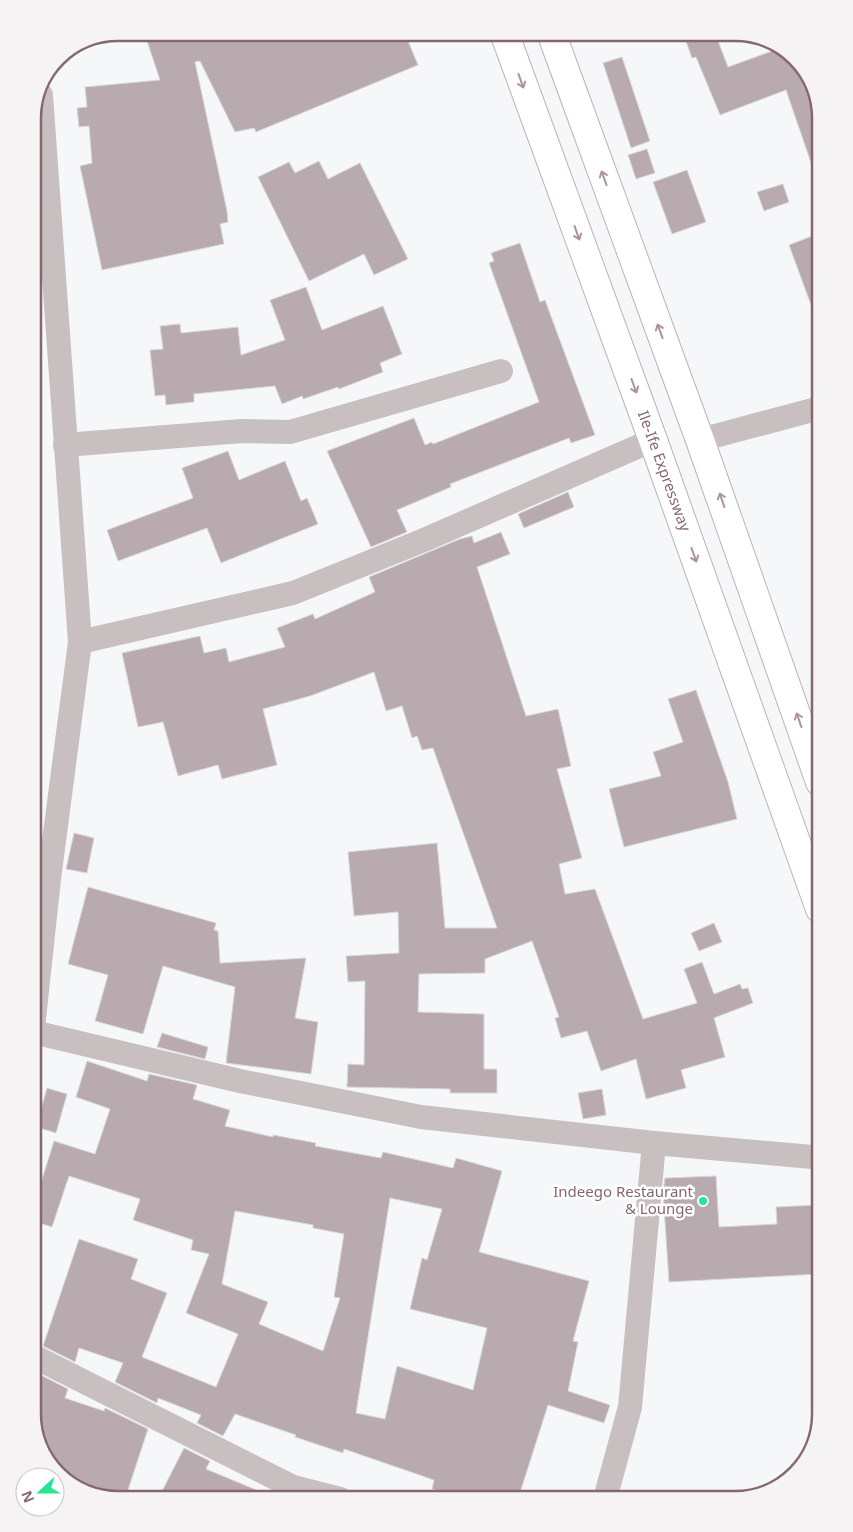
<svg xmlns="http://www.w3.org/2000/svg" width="853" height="1532" font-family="'Noto Sans',sans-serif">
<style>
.building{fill:#b8aaae;stroke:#d8d9da;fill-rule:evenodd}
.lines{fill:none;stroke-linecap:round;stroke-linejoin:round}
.primary-casing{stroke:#bcb3b5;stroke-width:30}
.minor{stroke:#c8bfc1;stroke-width:24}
.primary{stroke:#fff;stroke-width:28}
.oneway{stroke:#ab959a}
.poi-dot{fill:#28e594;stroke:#fff;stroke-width:2}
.labels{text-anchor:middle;stroke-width:5;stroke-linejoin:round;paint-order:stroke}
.street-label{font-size:15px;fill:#87676e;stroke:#fff}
.poi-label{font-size:15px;fill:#87676e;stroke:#fff;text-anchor:end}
.rim{fill:none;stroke:#87676e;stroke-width:2.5}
</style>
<rect width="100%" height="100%" fill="#f5f7f8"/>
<g class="building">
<path d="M683 33H715L728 67 783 47 814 85 820 118V179L817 180 786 90 720 115 696 57 692 58Z"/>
<path d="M406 36 418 65 256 132 254 128 235 132 200 61 195 62 227 211 228 222 220 224 224 244 102 270 80 166 92 163 89 126 79 127 77 108 87 107 85 87 160 80 146 38Z"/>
<path d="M622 57 650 141 631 148 603 63Z"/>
<path d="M647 149 655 173 636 179 628 155Z"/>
<path d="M319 161 328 179 360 163 408 259 374 275 364 254 309 281 258 177 289 162 295 173Z"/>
<path d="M687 170 706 222 672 234 653 182Z"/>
<path d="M783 184 789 202 764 211 757 192Z"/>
<path d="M820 233V324H818L789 245Z"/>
<path d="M520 243 540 302 545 300 595 435 571 443 569 438 450 484 451 487 397 510 407 532 371 547 327 451 414 418 425 445 432 442 433 444 539 402 489 263 494 261 491 253Z"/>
<path d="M306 287 322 330 383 306 402 354 380 363 383 372 339 389 338 387 303 399 302 396 282 404 275 386 194 394V402L166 405 165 395 155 396 150 350 163 349 160 326 180 324 181 333 238 327 241 355 285 340 270 300Z"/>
<path d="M228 451 239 480 285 461 301 501 307 498 318 524 221 563 207 528 118 561 107 530 193 498 182 468Z"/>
<path d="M568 492 574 507 524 528 518 514Z"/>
<path d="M501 532 510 554 477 567 526 716 558 709 571 766 557 769 582 858 559 864 565 894 595 889 643 1019 697 1003 684 969 702 962 714 994 740 984 742 989 748 988 753 1003 714 1018 725 1057 681 1070 686 1088 646 1099 636 1059 601 1071 587 1031 561 1038 555 1018 559 1017 532 941 485 959V973L419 974 418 1012 484 1014V1069H497V1093H450V1089L347 1087 348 1064 364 1065 365 981 348 982 346 956 399 953 398 912 354 916 348 852 437 843 445 928H497L433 748 422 750 417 736 412 738 402 706 386 711 374 672 310 696 263 709 277 765 222 779 218 765 178 776 163 722 138 727 122 653 200 636 204 653 226 648 229 662 285 647 277 628 313 614 315 619 375 592 369 577 460 539 472 536 474 543Z"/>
<path d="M696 690 728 782 737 819 624 847 609 789 661 776 653 752 683 742 668 699Z"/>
<path d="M74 833 94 838 87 873 66 869Z"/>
<path d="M88 887 216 923 214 930 218 931 220 963 306 958 295 1018 318 1022 311 1074 226 1063 235 987 163 966 143 1034 95 1021 108 975 68 964Z"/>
<path d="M714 923 722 942 699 951 691 933Z"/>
<path d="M162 1033 208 1047 205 1059 157 1047Z"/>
<path d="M87 1061 147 1081 149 1074 197 1085 193 1099 230 1110 225 1126 273 1137V1135L316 1143 315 1146 381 1158 383 1152 453 1168 456 1158 502 1171 479 1252 589 1281 573 1341 578 1342 568 1391 610 1405 604 1423 548 1405 518 1499H468L432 1489 434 1480 344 1449 343 1453 295 1437 296 1435 235 1414 223 1436 197 1423 201 1415 158 1398 157 1403 115 1382 123 1363 79 1348 75 1362 43 1346 79 1239 138 1259 131 1279 167 1293 142 1357 216 1387 238 1334 186 1313 209 1254 191 1250 193 1240 133 1220 140 1199 69 1176 52 1227 33 1221V1208L54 1141 95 1154 110 1109 76 1097ZM390 1198 442 1209 427 1260 422 1258 410 1309 487 1328 473 1390 397 1366 385 1419 356 1413ZM235 1211 313 1225V1228L344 1234 334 1297 340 1298 323 1351 259 1324 268 1302 222 1284Z"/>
<path d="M47 1088 67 1094 56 1133 36 1127Z"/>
<path d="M602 1089 606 1115 583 1119 578 1093Z"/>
<path d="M716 1176 719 1227 777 1224 776 1207 817 1205 820 1274 669 1282 663 1192 665 1178Z"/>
<path d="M35 1372 68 1389 65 1398 104 1411 105 1408 148 1429 125 1499H113L70 1485 39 1447 32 1414V1379Z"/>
<path d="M184 1448 210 1461 206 1469 278 1499H158Z"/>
</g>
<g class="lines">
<defs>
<g id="primary">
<path d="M505 35 653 440 820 909"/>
<path d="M552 35 700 440 820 782"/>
</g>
</defs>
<use href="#primary" class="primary-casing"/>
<g class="minor">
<path d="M700 440 820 408"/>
<path d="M65 445 242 431 290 432 501 371"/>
<path d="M80 642 293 593 424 540 653 440"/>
<path d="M33 1028 49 879 80 642 41 95"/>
<path d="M33 1032 240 1081 421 1117 654 1143 812 1157 820 1156"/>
<path d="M33 1356 293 1487 340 1499"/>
<path d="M605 1499 630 1407 654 1143"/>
</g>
<use href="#primary" class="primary"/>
</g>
<defs><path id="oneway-shaft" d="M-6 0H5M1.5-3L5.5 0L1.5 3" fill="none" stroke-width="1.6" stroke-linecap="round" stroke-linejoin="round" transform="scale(1.25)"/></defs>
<g class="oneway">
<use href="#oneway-shaft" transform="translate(521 81) rotate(70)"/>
<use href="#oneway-shaft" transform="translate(604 178) rotate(-110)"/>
<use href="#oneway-shaft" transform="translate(577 233) rotate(70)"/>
<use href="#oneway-shaft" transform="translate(660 331) rotate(-110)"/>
<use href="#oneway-shaft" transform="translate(634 386) rotate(70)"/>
<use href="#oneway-shaft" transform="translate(722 500) rotate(-109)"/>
<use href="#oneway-shaft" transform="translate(694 555) rotate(70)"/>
<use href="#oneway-shaft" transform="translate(799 720) rotate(-109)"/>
</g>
<circle class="poi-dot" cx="703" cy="1201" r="5"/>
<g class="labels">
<g class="street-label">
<text transform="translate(664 471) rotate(70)" y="5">Ile-Ife Expressway</text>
</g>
<g class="poi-label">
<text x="693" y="1197">Indeego Restaurant<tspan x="693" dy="17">&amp; Lounge</tspan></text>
</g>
</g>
<path d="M0 0H853V1532H0ZM118 41H735A77 77 0 0 1 812 118V1414A77 77 0 0 1 735 1491H118A77 77 0 0 1 41 1414V118A77 77 0 0 1 118 41Z" fill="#f5f3f3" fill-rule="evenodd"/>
<path class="rim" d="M118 41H735A77 77 0 0 1 812 118V1414A77 77 0 0 1 735 1491H118A77 77 0 0 1 41 1414V118A77 77 0 0 1 118 41Z"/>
<g transform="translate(40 1492) rotate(249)"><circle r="24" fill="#ffffff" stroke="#cfc2c5"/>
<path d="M0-4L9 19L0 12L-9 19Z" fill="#28e594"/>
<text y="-8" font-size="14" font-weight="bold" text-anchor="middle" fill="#87676e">N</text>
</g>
</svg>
